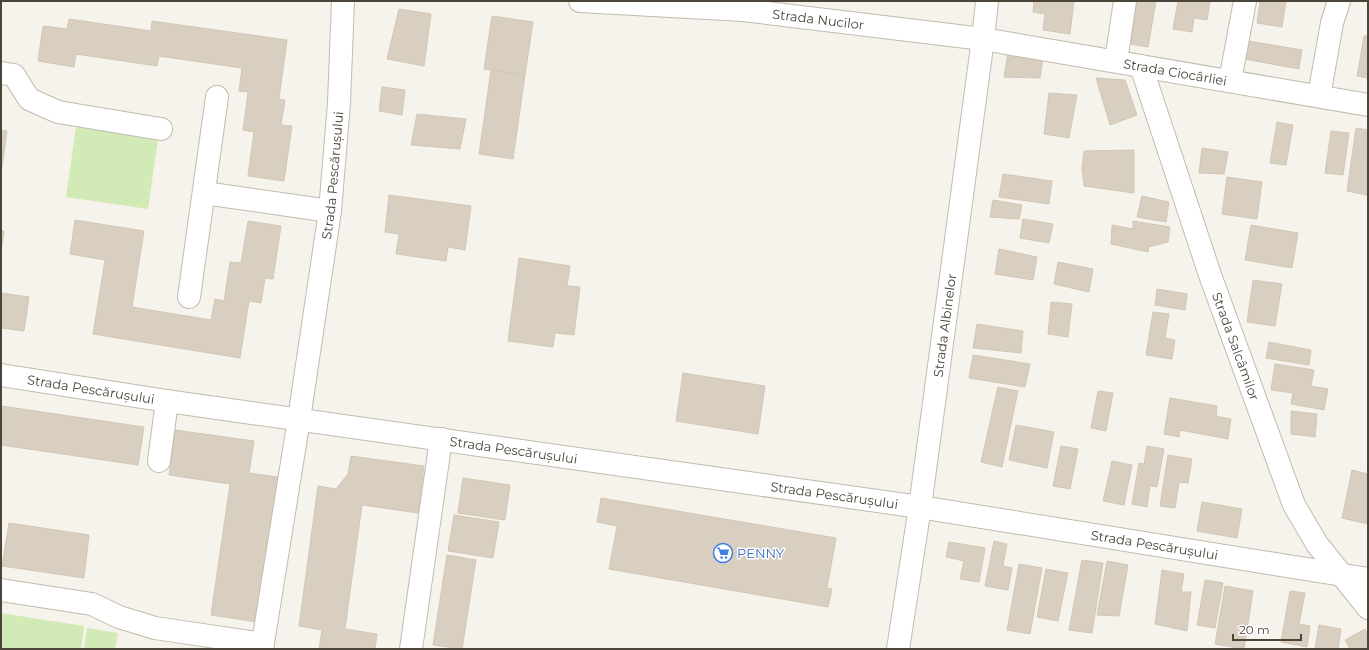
<svg xmlns="http://www.w3.org/2000/svg" width="1369" height="650" font-family="Montserrat,sans-serif">
<style>
.green{fill:#d2eab5}
.building{fill:#d8cfc1;stroke:#d3c7b4}
.lines{fill:none;stroke-linecap:round;stroke-linejoin:round}
.minor-casing{stroke:#c2bbae;stroke-width:24}
.minor{stroke:#fff;stroke-width:22}
.labels{text-anchor:middle;stroke-width:3;stroke-linejoin:round;paint-order:stroke}
.street-label{font-size:13px;fill:#4b4439;stroke:#fff}
.shop-label{font-size:13px;fill:#366cbe;stroke:#fff;text-anchor:start}
</style>
<rect width="100%" height="100%" fill="#f6f3ec"/>
<g class="green">
<path d="M76 127 158 139 148 209 66 197Z"/>
<path d="M1 613 84 626 81 649H1Z"/>
<path d="M87 628 118 633 115 649H84Z"/>
</g>
<g class="building">
<path d="M1034 1H1074L1070 34 1043 30 1045 14 1033 12Z"/>
<path d="M1131 1H1156L1148 47 1124 43Z"/>
<path d="M1178 1H1210L1207 20 1194 18 1192 32 1173 29Z"/>
<path d="M1260 1H1286L1282 27 1257 23Z"/>
<path d="M399 9 431 14 424 66 387 59Z"/>
<path d="M492 16 533 22 525 75 484 69Z"/>
<path d="M69 19 151 31 152 21 287 40 279 99 285 100 281 125 292 126 284 181 248 176 254 132 243 130 248 92 239 91 242 68 159 56 157 66 76 54 74 67 38 61 43 26 67 29Z"/>
<path d="M1364 36H1368V78L1357 76Z"/>
<path d="M1243 40 1302 50 1299 69 1239 58Z"/>
<path d="M1008 52 1043 59 1040 78 1004 77Z"/>
<path d="M491 70 525 75 513 159 479 154Z"/>
<path d="M1096 78 1125 80 1137 115 1110 125Z"/>
<path d="M382 87 405 90 402 115 379 111Z"/>
<path d="M1049 93 1077 95 1069 138 1044 134Z"/>
<path d="M417 114 466 119 460 149 411 145Z"/>
<path d="M1277 122 1293 125 1286 165 1270 163Z"/>
<path d="M1356 128 1368 130 1367 195 1347 191Z"/>
<path d="M1 130 7 131 1 174Z"/>
<path d="M1331 131 1349 133 1343 175 1325 173Z"/>
<path d="M1202 148 1228 152 1224 174 1199 173Z"/>
<path d="M1134 150V193L1084 186 1082 169 1084 151Z"/>
<path d="M1003 174 1052 181 1049 204 999 197Z"/>
<path d="M1227 177 1262 182 1257 219 1222 214Z"/>
<path d="M389 195 471 206 465 250 448 247 446 261 396 254 399 234 385 232Z"/>
<path d="M1142 196 1169 202 1166 222 1137 217Z"/>
<path d="M993 200 1022 205 1019 219 990 217Z"/>
<path d="M1023 219 1053 224 1049 243 1020 238Z"/>
<path d="M75 220 144 231 132 307 211 320 215 299 224 301 230 262 241 263 248 221 281 226 273 279 265 278 261 303 249 301 240 358 93 334 105 260 70 254Z"/>
<path d="M1133 221 1170 227 1168 242 1149 247 1148 252 1111 244 1112 225 1133 229Z"/>
<path d="M1251 225 1298 233 1292 268 1245 260Z"/>
<path d="M1 231H4L1 252Z"/>
<path d="M999 249 1037 257 1033 280 995 274Z"/>
<path d="M519 258 570 266 567 286 580 287 574 335 555 333 553 347 508 341Z"/>
<path d="M1058 262 1093 269 1089 292 1054 284Z"/>
<path d="M1253 280 1282 284 1275 326 1247 322Z"/>
<path d="M1157 289 1187 294 1185 310 1155 305Z"/>
<path d="M1 293 29 297 24 331 1 328Z"/>
<path d="M1051 302 1072 304 1068 337 1048 334Z"/>
<path d="M1153 312 1169 314 1165 338 1175 340 1172 359 1146 355Z"/>
<path d="M977 324 1023 331 1021 353 973 348Z"/>
<path d="M1269 342 1311 350 1309 365 1266 358Z"/>
<path d="M973 355 1030 364 1025 387 969 378Z"/>
<path d="M1275 364 1314 370 1311 386 1328 389 1324 410 1291 404 1293 393 1271 390Z"/>
<path d="M683 373 765 386 758 434 676 421Z"/>
<path d="M998 387 1018 391 1002 467 981 462Z"/>
<path d="M1098 391 1113 393 1106 431 1091 428Z"/>
<path d="M1170 398 1217 406 1216 416 1231 419 1228 439 1180 430 1179 437 1164 434Z"/>
<path d="M1 406 144 427 138 465 1 445Z"/>
<path d="M1291 411 1317 414 1315 437 1291 434Z"/>
<path d="M1016 425 1054 432 1047 468 1009 460Z"/>
<path d="M175 430 254 441 249 473 278 477 257 622 211 615 230 484 169 475Z"/>
<path d="M1061 446 1078 449 1070 489 1053 486Z"/>
<path d="M1147 446 1164 449 1157 487 1150 486 1147 507 1132 504 1139 463 1144 464Z"/>
<path d="M1168 455 1192 459 1188 483 1179 482 1175 508 1160 506Z"/>
<path d="M351 456 424 466 418 513 362 505 345 629 377 634 375 649H319L322 630 299 626 318 486 336 489 348 474Z"/>
<path d="M1112 461 1132 465 1124 505 1103 501Z"/>
<path d="M1352 470 1368 474V524L1342 518Z"/>
<path d="M463 478 510 485 505 520 458 513Z"/>
<path d="M601 498 836 538 827 588 832 589 828 607 609 569 617 526 597 522Z"/>
<path d="M1202 502 1242 509 1237 538 1197 531Z"/>
<path d="M454 515 499 522 493 558 448 551Z"/>
<path d="M9 523 89 535 84 578 2 566Z"/>
<path d="M994 541 1007 544 1003 566 1012 568 1008 590 985 586Z"/>
<path d="M949 542 985 548 979 582 960 579 964 561 946 557Z"/>
<path d="M447 555 476 560 462 649 433 645Z"/>
<path d="M1082 560 1103 563 1092 633 1069 630Z"/>
<path d="M1107 561 1128 565 1119 616 1097 615Z"/>
<path d="M1019 564 1042 568 1030 634 1007 630Z"/>
<path d="M1046 569 1068 573 1058 621 1037 617Z"/>
<path d="M1162 570 1184 574 1181 592H1191L1187 631 1155 624Z"/>
<path d="M1205 580 1223 583 1215 628 1197 625Z"/>
<path d="M1225 586 1253 591 1244 649 1215 644Z"/>
<path d="M1290 591 1305 593 1299 624 1310 626 1307 647 1281 642Z"/>
<path d="M1319 625 1341 629 1338 649H1315Z"/>
<path d="M1365 629 1368 635V649H1350L1345 640Z"/>
</g>
<g class="lines">
<defs>
<g id="minor">
<path id="s1" d="M580 1 743 10 983 39 1368 105"/>
<path d="M1116 61 1125 1"/>
<path id="s2" d="M1141 66 1210 275 1294 505 1317 544 1368 608"/>
<path d="M1 73 14 75 29 99 58 112 161 129"/>
<path d="M1230 81 1245 1"/>
<path d="M1319 96 1332 23 1339 1"/>
<path d="M204 193 330 211"/>
<path d="M189 297 217 97"/>
<path id="s3" d="M1 375 167 401 920 507 1368 579"/>
<path d="M159 461 167 401"/>
<path d="M1 590 92 604 119 617 155 628 263 644"/>
<path id="s4" d="M262 649 299 419 330 211 339 103 343 1"/>
<path d="M411 649 441 439"/>
<path id="s5" d="M898 649 920 507 983 39 987 1"/>
</g>
</defs>
<use href="#minor" class="minor-casing"/>
<use href="#minor" class="minor"/>
</g>
<defs>
<symbol id="supermarket-ring" viewBox="-11 -11 22 22"><circle r="9.5" fill="#fff" stroke="#3f7fe0" stroke-width="1.5"/><path d="M-6-5.5h2.5l.6 2H6L4.5 2H-2.5L-4.4-4H-6ZM-1.5 3.2a1.3 1.3 0 1 0 .1 0ZM3 3.2a1.3 1.3 0 1 0 .1 0Z" fill="#3f7fe0"/></symbol>
</defs>
<g fill-rule="evenodd">
<use href="#supermarket-ring" x="712" y="542" width="22" height="22"/>
</g>
<g class="labels">
<g class="street-label">
<text dy="5" stroke="none"><textPath href="#s1" startOffset="239">Strada Nucilor</textPath></text>
<text dy="5" stroke="none"><textPath href="#s1" startOffset="600">Strada Ciocârliei</textPath></text>
<text dy="5" stroke="none"><textPath href="#s4" startOffset="479">Strada Pescărușului</textPath></text>
<text dy="5" stroke="none"><textPath href="#s5" startOffset="327">Strada Albinelor</textPath></text>
<text dy="5" stroke="none"><textPath href="#s2" startOffset="296">Strada Salcâmilor</textPath></text>
<text dy="5" stroke="none"><textPath href="#s3" startOffset="91">Strada Pescărușului</textPath></text>
<text dy="5" stroke="none"><textPath href="#s3" startOffset="518">Strada Pescărușului</textPath></text>
<text dy="5" stroke="none"><textPath href="#s3" startOffset="842">Strada Pescărușului</textPath></text>
<text dy="5" stroke="none"><textPath href="#s3" startOffset="1166">Strada Pescărușului</textPath></text>
</g>
<g class="shop-label">
<text x="737" y="558">PENNY</text>
</g>
</g>
<rect width="1369" height="650" fill="none" stroke="#4b4439" stroke-width="4"/>
<path d="M1233 634v6h68v-6" fill="none" stroke="#4b4439" stroke-width="2"/>
<text x="1239" y="634" font-size="12" fill="#4b4439" stroke="#ffffff" stroke-width="3" paint-order="stroke">20 m</text>
</svg>
